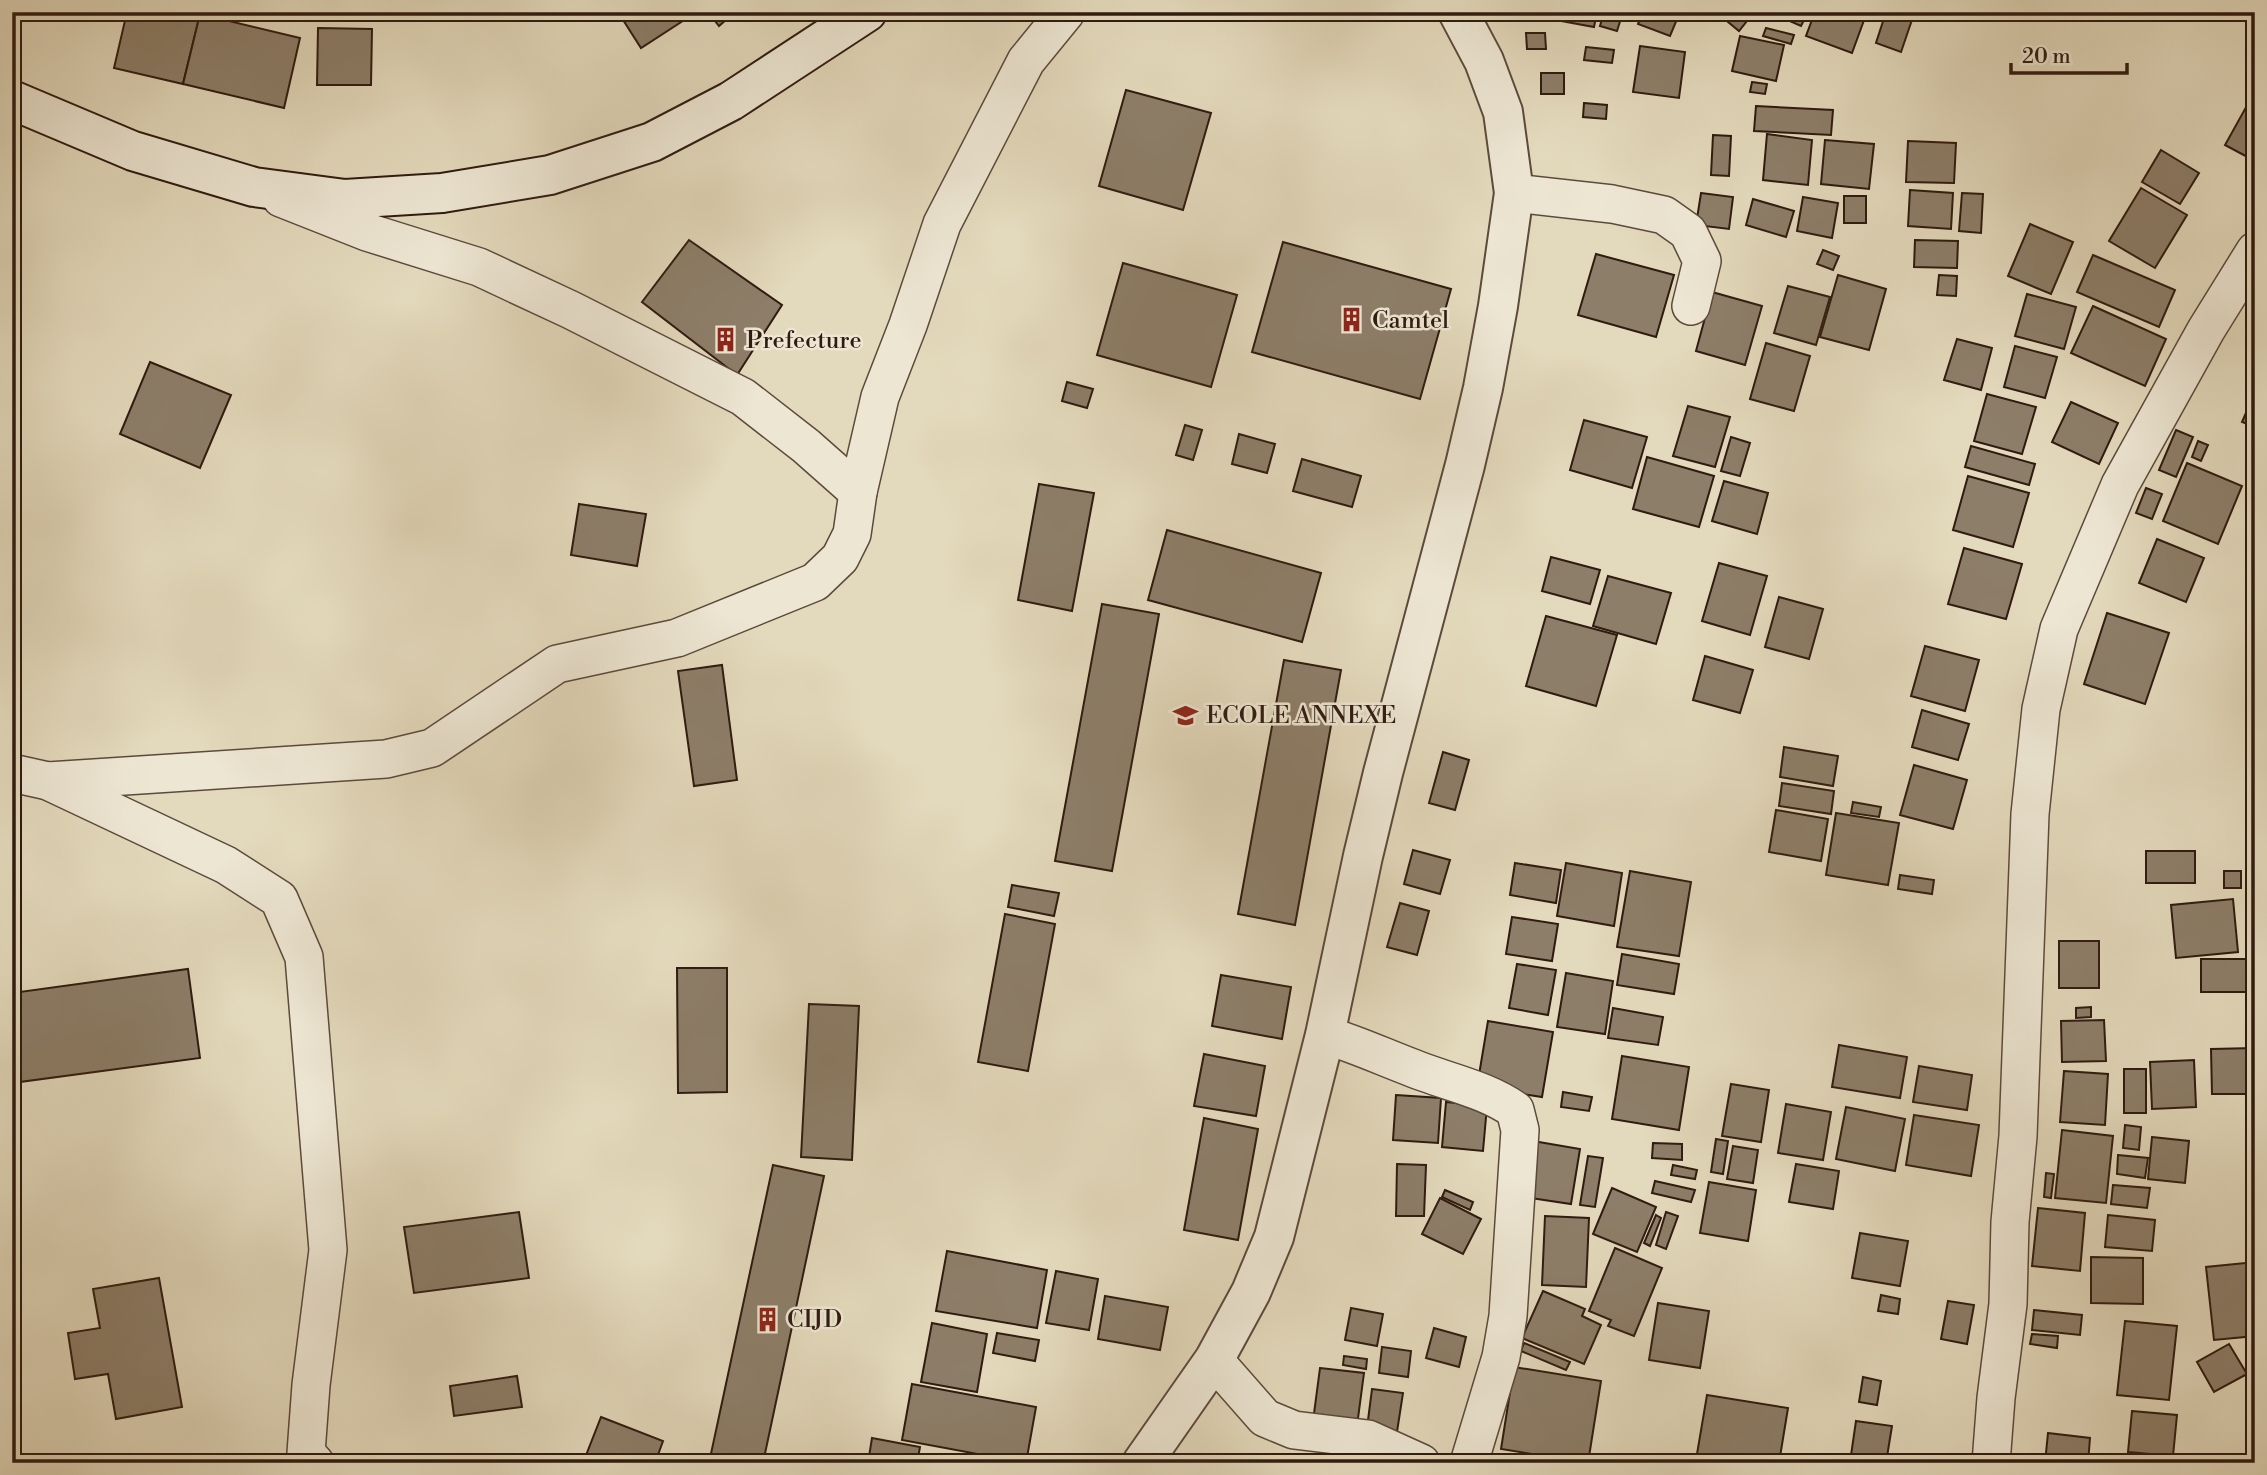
<svg xmlns="http://www.w3.org/2000/svg" width="2267" height="1475" font-family="'Libre Bodoni',serif">
<style>
.building{fill:#8d7e69;stroke:#2f1b10;stroke-width:2}
.lines{fill:none;stroke-linecap:round;stroke-linejoin:round}
.minor-casing{stroke:#5c4a3b;stroke-width:40}
.tertiary-casing{stroke:#5c4a3b;stroke-width:42}
.secondary-casing{stroke:#2f1b10;stroke-width:42}
.minor{stroke:#ede6d3;stroke-width:37}
.tertiary{stroke:#ede6d3;stroke-width:38}
.secondary{stroke:#ede6d3;stroke-width:38}
.labels{text-anchor:middle;stroke-width:5;stroke-linejoin:round;paint-order:stroke}
.poi-label{font-size:24px;fill:#2f1b10;stroke:#ede6d3;text-anchor:start}
</style>
<rect width="100%" height="100%" fill="#e3d9bc"/>
<filter id="stains"><feTurbulence type="fractalNoise" baseFrequency=".00286" numOctaves="4"/><feColorMatrix values="0 0 0 0 .2 0 0 0 0 .09 0 0 0 0 .02 0 0 0 .5 -.17"/></filter>
<radialGradient id="worn" r=".72"><stop offset=".6" stop-color="#630" stop-opacity="0"/><stop offset="1" stop-color="#630" stop-opacity=".3"/></radialGradient>
<g class="building">
<path d="M127 12H191L200 14 183 84 114 68Z"/>
<path d="M315 12H358V19L314 15Z"/>
<path d="M618 12H690L692 15 641 48Z"/>
<path d="M708 12H735L719 26Z"/>
<path d="M1551 12H1597L1594 27 1550 19Z"/>
<path d="M1604 12H1623L1617 31 1600 26Z"/>
<path d="M1643 12H1680L1670 36 1638 24Z"/>
<path d="M1716 12H1754L1739 31Z"/>
<path d="M1777 12H1808L1801 26 1776 15Z"/>
<path d="M1815 12H1867L1852 53 1806 36Z"/>
<path d="M1886 12 1914 14 1901 52 1876 43Z"/>
<path d="M200 14 300 38 284 108 183 84Z"/>
<path d="M318 28 372 29 371 85H317Z"/>
<path d="M1766 28 1794 35 1791 44 1763 36Z"/>
<path d="M1526 33H1545L1546 49H1527Z"/>
<path d="M1740 36 1784 45 1776 81 1732 71Z"/>
<path d="M1640 46 1685 52 1679 98 1633 92Z"/>
<path d="M1586 47 1614 50 1612 63 1584 60Z"/>
<rect x="1541" y="73" width="23" height="21"/>
<path d="M1752 82 1767 84 1765 94 1750 92Z"/>
<path d="M1126 90 1211 113 1183 210 1099 186Z"/>
<path d="M2255 91V161L2225 145Z"/>
<path d="M1584 103 1607 105 1606 119 1583 117Z"/>
<path d="M1756 106 1833 110 1831 135 1754 131Z"/>
<path d="M1767 134 1812 140 1808 185 1763 180Z"/>
<path d="M1713 135 1731 136 1729 176 1711 175Z"/>
<path d="M1825 140 1874 144 1869 189 1821 184Z"/>
<path d="M1908 141 1956 143 1954 183 1906 182Z"/>
<path d="M2161 150 2199 173 2180 204 2142 182Z"/>
<path d="M2141 188 2187 215 2155 268 2109 241Z"/>
<path d="M1910 190 1953 193 1951 229 1908 226Z"/>
<path d="M1701 193 1733 197 1729 229 1696 225Z"/>
<path d="M1962 193 1983 194 1981 233 1959 231Z"/>
<rect x="1844" y="196" width="22" height="27"/>
<path d="M1803 197 1838 203 1832 238 1797 231Z"/>
<path d="M1753 199 1794 211 1786 237 1746 225Z"/>
<path d="M2030 224 2073 242 2051 294 2008 276Z"/>
<path d="M689 240 782 305 737 375 642 302Z"/>
<path d="M1915 240 1958 241 1957 268 1914 267Z"/>
<path d="M1283 242 1451 289 1420 399 1252 352Z"/>
<path d="M1823 250 1839 256 1833 270 1817 264Z"/>
<path d="M1596 254 1674 275 1656 337 1578 315Z"/>
<path d="M2093 255 2175 290 2159 327 2077 292Z"/>
<path d="M1123 263 1237 295 1211 387 1097 355Z"/>
<path d="M1838 275 1886 289 1869 350 1820 337Z"/>
<path d="M1939 275 1957 276 1956 296 1937 295Z"/>
<path d="M1788 286 1830 297 1816 345 1774 333Z"/>
<path d="M1712 292 1762 306 1745 365 1696 351Z"/>
<path d="M2027 294 2076 307 2064 349 2015 336Z"/>
<path d="M2093 306 2166 339 2145 386 2071 353Z"/>
<path d="M1957 339 1992 348 1981 390 1944 380Z"/>
<path d="M1766 343 1810 356 1794 411 1750 399Z"/>
<path d="M2015 346 2057 357 2045 398 2004 387Z"/>
<path d="M150 362 231 395 200 468 120 434Z"/>
<path d="M1067 382 1093 389 1087 408 1062 401Z"/>
<path d="M2255 392V427L2242 422Z"/>
<path d="M1987 394 2036 407 2022 454 1974 441Z"/>
<path d="M2071 402 2118 423 2099 464 2052 442Z"/>
<path d="M1688 406 1730 417 1715 467 1673 456Z"/>
<path d="M1584 420 1647 437 1632 488 1570 470Z"/>
<path d="M1185 425 1202 430 1193 460 1176 455Z"/>
<path d="M2176 430 2193 437 2176 477 2159 470Z"/>
<path d="M1239 434 1275 444 1267 473 1232 464Z"/>
<path d="M1731 437 1750 443 1740 476 1721 471Z"/>
<path d="M2198 441 2208 445 2201 461 2192 457Z"/>
<path d="M1971 446 2035 464 2029 485 1965 467Z"/>
<path d="M1647 457 1714 476 1699 527 1633 509Z"/>
<path d="M1302 459 1361 476 1352 507 1293 491Z"/>
<path d="M2187 463 2242 486 2218 544 2163 521Z"/>
<path d="M1968 476 2029 493 2013 547 1953 530Z"/>
<path d="M1724 481 1768 493 1757 534 1712 521Z"/>
<path d="M1039 484 1094 493 1072 611 1018 600Z"/>
<path d="M2146 488 2162 494 2152 519 2136 513Z"/>
<path d="M579 504 646 514 637 566 571 555Z"/>
<path d="M1167 530 1321 573 1302 642 1148 600Z"/>
<path d="M2157 539 2204 558 2186 602 2139 583Z"/>
<path d="M1964 548 2022 564 2006 619 1948 604Z"/>
<path d="M1551 557 1600 570 1590 604 1542 591Z"/>
<path d="M1719 563 1767 576 1750 635 1702 621Z"/>
<path d="M1608 576 1671 593 1656 644 1593 626Z"/>
<path d="M1779 597 1823 609 1809 659 1765 647Z"/>
<path d="M1102 604 1159 614 1112 871 1055 861Z"/>
<path d="M2107 613 2169 633 2145 704 2084 684Z"/>
<path d="M1546 616 1617 635 1596 706 1526 686Z"/>
<path d="M1925 646 1979 660 1965 711 1911 696Z"/>
<path d="M1705 656 1753 670 1740 713 1693 700Z"/>
<path d="M1284 660 1341 670 1295 925 1238 914Z"/>
<path d="M722 665 737 780 694 786 678 671Z"/>
<path d="M1922 710 1969 724 1958 760 1912 747Z"/>
<path d="M1784 747 1838 756 1833 786 1780 777Z"/>
<path d="M1443 752 1469 760 1455 810 1429 803Z"/>
<path d="M1914 765 1967 780 1953 829 1900 815Z"/>
<path d="M1782 783 1834 791 1831 814 1779 806Z"/>
<path d="M1853 802 1881 807 1879 817 1851 813Z"/>
<path d="M1776 810 1828 819 1821 861 1769 852Z"/>
<path d="M1836 813 1899 823 1888 885 1826 875Z"/>
<path d="M1413 850 1450 860 1440 894 1404 884Z"/>
<rect x="2146" y="851" width="49" height="32"/>
<path d="M1515 863 1561 870 1556 903 1510 895Z"/>
<path d="M1566 863 1622 873 1614 926 1557 916Z"/>
<path d="M1630 871 1691 882 1679 956 1617 947Z"/>
<rect x="2224" y="871" width="17" height="17"/>
<path d="M1900 875 1934 880 1932 894 1898 889Z"/>
<rect x="2248" y="875" width="7" height="48"/>
<path d="M1012 885 1059 893 1054 916 1008 907Z"/>
<path d="M2233 899 2238 952 2176 958 2171 905Z"/>
<path d="M1400 903 1429 911 1417 955 1387 947Z"/>
<path d="M1005 914 1055 924 1028 1071 978 1062Z"/>
<path d="M1512 917 1558 924 1552 961 1506 954Z"/>
<rect x="2059" y="941" width="40" height="47"/>
<path d="M1622 954 1679 964 1674 994 1617 985Z"/>
<rect x="2201" y="959" width="45" height="33"/>
<path d="M1517 964 1556 970 1548 1015 1509 1008Z"/>
<path d="M677 968H727V1092L678 1093Z"/>
<path d="M188 969 200 1058 12 1083V993Z"/>
<path d="M1566 973 1613 981 1605 1034 1557 1027Z"/>
<path d="M1221 975 1291 987 1282 1039 1212 1026Z"/>
<path d="M809 1004 859 1006 852 1160 801 1157Z"/>
<path d="M2091 1007V1017L2076 1018V1008Z"/>
<path d="M1613 1008 1663 1017 1658 1045 1608 1038Z"/>
<path d="M2104 1020 2106 1061 2062 1062 2061 1021Z"/>
<path d="M1488 1021 1553 1032 1542 1097 1477 1087Z"/>
<path d="M1839 1045 1907 1057 1900 1098 1832 1087Z"/>
<path d="M2255 1048V1094H2212L2211 1049Z"/>
<path d="M1204 1054 1265 1066 1256 1116 1194 1106Z"/>
<path d="M1622 1056 1689 1067 1679 1130 1612 1119Z"/>
<path d="M2194 1060 2196 1107 2152 1109 2150 1062Z"/>
<path d="M1919 1066 1972 1075 1967 1110 1913 1102Z"/>
<rect x="2124" y="1069" width="22" height="44"/>
<path d="M2064 1071 2108 1074 2105 1125 2060 1122Z"/>
<path d="M1731 1084 1769 1090 1761 1142 1722 1136Z"/>
<path d="M1563 1092 1592 1097 1589 1111 1561 1107Z"/>
<path d="M1396 1095 1441 1098 1438 1143 1393 1140Z"/>
<path d="M1446 1102 1487 1106 1483 1151 1442 1147Z"/>
<path d="M1786 1104 1831 1112 1823 1160 1778 1153Z"/>
<path d="M1846 1107 1905 1119 1895 1171 1836 1159Z"/>
<path d="M1914 1115 1979 1125 1971 1176 1906 1165Z"/>
<path d="M1204 1118 1258 1129 1238 1240 1184 1230Z"/>
<path d="M2125 1125 2141 1127 2139 1150 2123 1148Z"/>
<path d="M2062 1130 2113 1136 2106 1203 2055 1198Z"/>
<path d="M2152 1137 2189 1141 2185 1183 2148 1179Z"/>
<path d="M1716 1139 1728 1141 1723 1174 1711 1172Z"/>
<path d="M1533 1141 1580 1149 1571 1204 1524 1197Z"/>
<path d="M1653 1143 1682 1144V1160L1652 1158Z"/>
<path d="M1733 1146 1758 1150 1753 1183 1727 1179Z"/>
<path d="M2118 1155 2148 1158 2145 1178 2117 1174Z"/>
<path d="M1588 1156 1603 1158 1595 1207 1580 1205Z"/>
<path d="M1397 1164 1426 1165 1424 1216H1396Z"/>
<path d="M1796 1164 1839 1171 1833 1209 1789 1202Z"/>
<path d="M773 1165 824 1176 763 1463H709Z"/>
<path d="M1673 1165 1697 1170 1695 1179 1671 1175Z"/>
<path d="M2046 1173 2054 1174 2051 1198 2044 1197Z"/>
<path d="M1655 1181 1695 1190 1691 1202 1652 1193Z"/>
<path d="M1709 1182 1756 1190 1748 1241 1700 1233Z"/>
<path d="M2113 1185 2150 1188 2147 1208 2111 1204Z"/>
<path d="M1612 1188 1656 1207 1637 1252 1593 1234Z"/>
<path d="M1445 1190 1473 1202 1470 1210 1442 1197Z"/>
<path d="M1440 1198 1481 1219 1463 1254 1422 1234Z"/>
<path d="M2038 1208 2085 1213 2080 1271 2032 1266Z"/>
<path d="M519 1212 529 1278 414 1293 404 1227Z"/>
<path d="M1666 1212 1678 1216 1666 1249 1656 1245Z"/>
<path d="M1656 1215 1661 1218 1650 1246 1644 1243Z"/>
<path d="M2108 1215 2155 1220 2152 1251 2105 1247Z"/>
<path d="M1545 1216 1589 1218 1586 1287 1542 1285Z"/>
<path d="M1860 1233 1908 1241 1900 1286 1852 1278Z"/>
<path d="M1615 1248 1662 1268 1634 1336 1608 1326 1611 1320 1589 1311Z"/>
<path d="M947 1251 1047 1270 1037 1328 936 1311Z"/>
<path d="M2091 1257 2143 1258V1304L2091 1303Z"/>
<path d="M2255 1262V1336L2214 1340 2206 1267Z"/>
<path d="M1056 1271 1098 1279 1089 1330 1046 1323Z"/>
<path d="M159 1278 182 1407 116 1419 108 1374 75 1379 68 1333 100 1328 93 1289Z"/>
<path d="M1543 1291 1585 1309 1582 1316 1601 1325 1584 1364 1522 1338Z"/>
<path d="M1881 1295 1900 1299 1898 1314 1878 1311Z"/>
<path d="M1105 1296 1168 1307 1160 1350 1098 1339Z"/>
<path d="M1948 1301 1974 1305 1967 1344 1941 1339Z"/>
<path d="M1658 1303 1709 1311 1700 1368 1649 1360Z"/>
<path d="M1351 1308 1383 1314 1377 1346 1345 1340Z"/>
<path d="M2034 1310 2082 1315 2080 1335 2032 1330Z"/>
<path d="M2125 1321 2177 1326 2169 1400 2117 1395Z"/>
<path d="M932 1323 987 1334 977 1392 921 1382Z"/>
<path d="M1434 1328 1466 1337 1459 1367 1426 1358Z"/>
<path d="M997 1333 1039 1340 1035 1361 993 1353Z"/>
<path d="M2032 1334 2058 1336 2057 1348 2030 1344Z"/>
<path d="M1524 1343 1570 1362 1566 1370 1521 1351Z"/>
<path d="M2229 1344 2247 1374 2214 1392 2197 1362Z"/>
<path d="M1382 1347 1411 1351 1408 1377 1379 1373Z"/>
<path d="M1344 1356 1367 1359 1366 1369 1343 1365Z"/>
<path d="M1514 1367 1601 1381 1588 1463 1501 1449Z"/>
<path d="M1320 1368 1364 1373 1357 1426 1313 1421Z"/>
<path d="M517 1376 522 1407 454 1416 450 1386Z"/>
<path d="M1863 1377 1881 1381 1877 1405 1859 1402Z"/>
<path d="M912 1384 1036 1407 1026 1463 902 1440Z"/>
<path d="M1372 1389 1403 1393 1397 1432 1367 1428Z"/>
<path d="M1707 1395 1788 1408 1779 1463H1716L1696 1460Z"/>
<path d="M2132 1411 2177 1415 2173 1456 2128 1452Z"/>
<path d="M601 1417 663 1441 655 1463H583Z"/>
<path d="M1856 1421 1892 1426 1886 1463 1850 1462Z"/>
<path d="M2048 1433 2090 1438 2088 1463H2045Z"/>
<path d="M872 1438 920 1447 917 1463H868Z"/>
<path d="M1492 1457 1526 1463H1491Z"/>
</g>
<g class="lines">
<defs>
<g id="minor">
<path d="M1514 193 1612 204 1664 215 1688 232 1702 261 1691 306"/>
<path d="M281 198 367 232 479 267 571 310 743 397 806 446 858 492"/>
<path d="M12 773 48 781 226 865 279 899 304 957 328 1250 311 1385 306 1453 315 1463"/>
<path d="M48 781 386 759 432 748 557 664 677 638 815 582 840 558 852 534 858 492 880 397 908 325 942 224 1026 61 1066 12"/>
<path d="M1325 1035C1359 1045 1392 1061 1426 1073 1456 1084 1488 1091 1515 1110L1520 1130 1508 1316 1501 1357 1469 1463"/>
<path d="M1214 1360 1265 1418 1294 1430 1368 1439 1421 1463"/>
<path d="M1991 1463 1996 1398 2008 1304 2010 1222 2018 1136 2030 814 2041 709 2059 629 2120 485 2206 330 2255 251"/>
</g>
<path id="tertiary" d="M1142 1463 1214 1360 1251 1292 1274 1237 1325 1035 1363 856 1383 773 1465 465 1483 388 1498 306 1514 193 1503 112 1484 61 1458 12"/>
<path id="secondary" d="M12 100 133 151 254 187 345 199 442 193 550 175 652 142 731 101 867 12"/>
</defs>
<use href="#minor" class="minor-casing"/>
<use href="#tertiary" class="tertiary-casing"/>
<use href="#secondary" class="secondary-casing"/>
<use href="#minor" class="minor"/>
<use href="#tertiary" class="tertiary"/>
<use href="#secondary" class="secondary"/>
</g>
<defs>
<symbol id="building-bare" viewBox="-9 -9 18 18"><path d="M-4-6H4V6H1V3H-1V6H-4ZM-2.5-4.3h1.7v1.8h-1.7ZM.8-4.3h1.7v1.8H.8ZM-2.5-1h1.7V.8h-1.7ZM.8-1h1.7V.8H.8Z" fill="#8f2418" stroke="#ede6d3" stroke-width="2.5" paint-order="stroke"/></symbol>
<symbol id="school-bare" viewBox="-9 -9 18 18"><path d="M0-5L7-2L0 1L-7-2ZM-4 1L0 2.5L4 1V4Q0 6-4 4Z" fill="#8f2418" stroke="#ede6d3" stroke-width="2.5" paint-order="stroke"/></symbol>
</defs>
<g fill-rule="evenodd">
<use href="#building-bare" x="1334" y="302" width="35" height="35"/>
<use href="#building-bare" x="708" y="322" width="35" height="35"/>
<use href="#school-bare" x="1168" y="698" width="35" height="35"/>
<use href="#building-bare" x="750" y="1302" width="35" height="35"/>
</g>
<g class="labels">
<g class="poi-label">
<text x="1372" y="328">Camtel</text>
<text x="746" y="348">Prefecture</text>
<text x="1206" y="723">ECOLE ANNEXE</text>
<text x="787" y="1327">CIJD</text>
</g>
</g>
<rect width="2267" height="1475" fill="none" stroke="#e3d9bc" stroke-width="42"/>
<rect x="14" y="14" width="2239" height="1447" fill="none" stroke="#2f1b10" stroke-width="3.5"/>
<rect x="21" y="21" width="2225" height="1433" fill="none" stroke="#2f1b10" stroke-width="2"/>
<path d="M2011 63v10h116v-10" fill="none" stroke="#2f1b10" stroke-width="3.5"/>
<text x="2022" y="63" font-size="21" fill="#2f1b10" stroke="#ede6d3" stroke-width="5" paint-order="stroke">20 m</text>
<rect width="100%" height="100%" filter="url(#stains)"/>
<rect width="100%" height="100%" fill="url(#worn)"/>
</svg>
